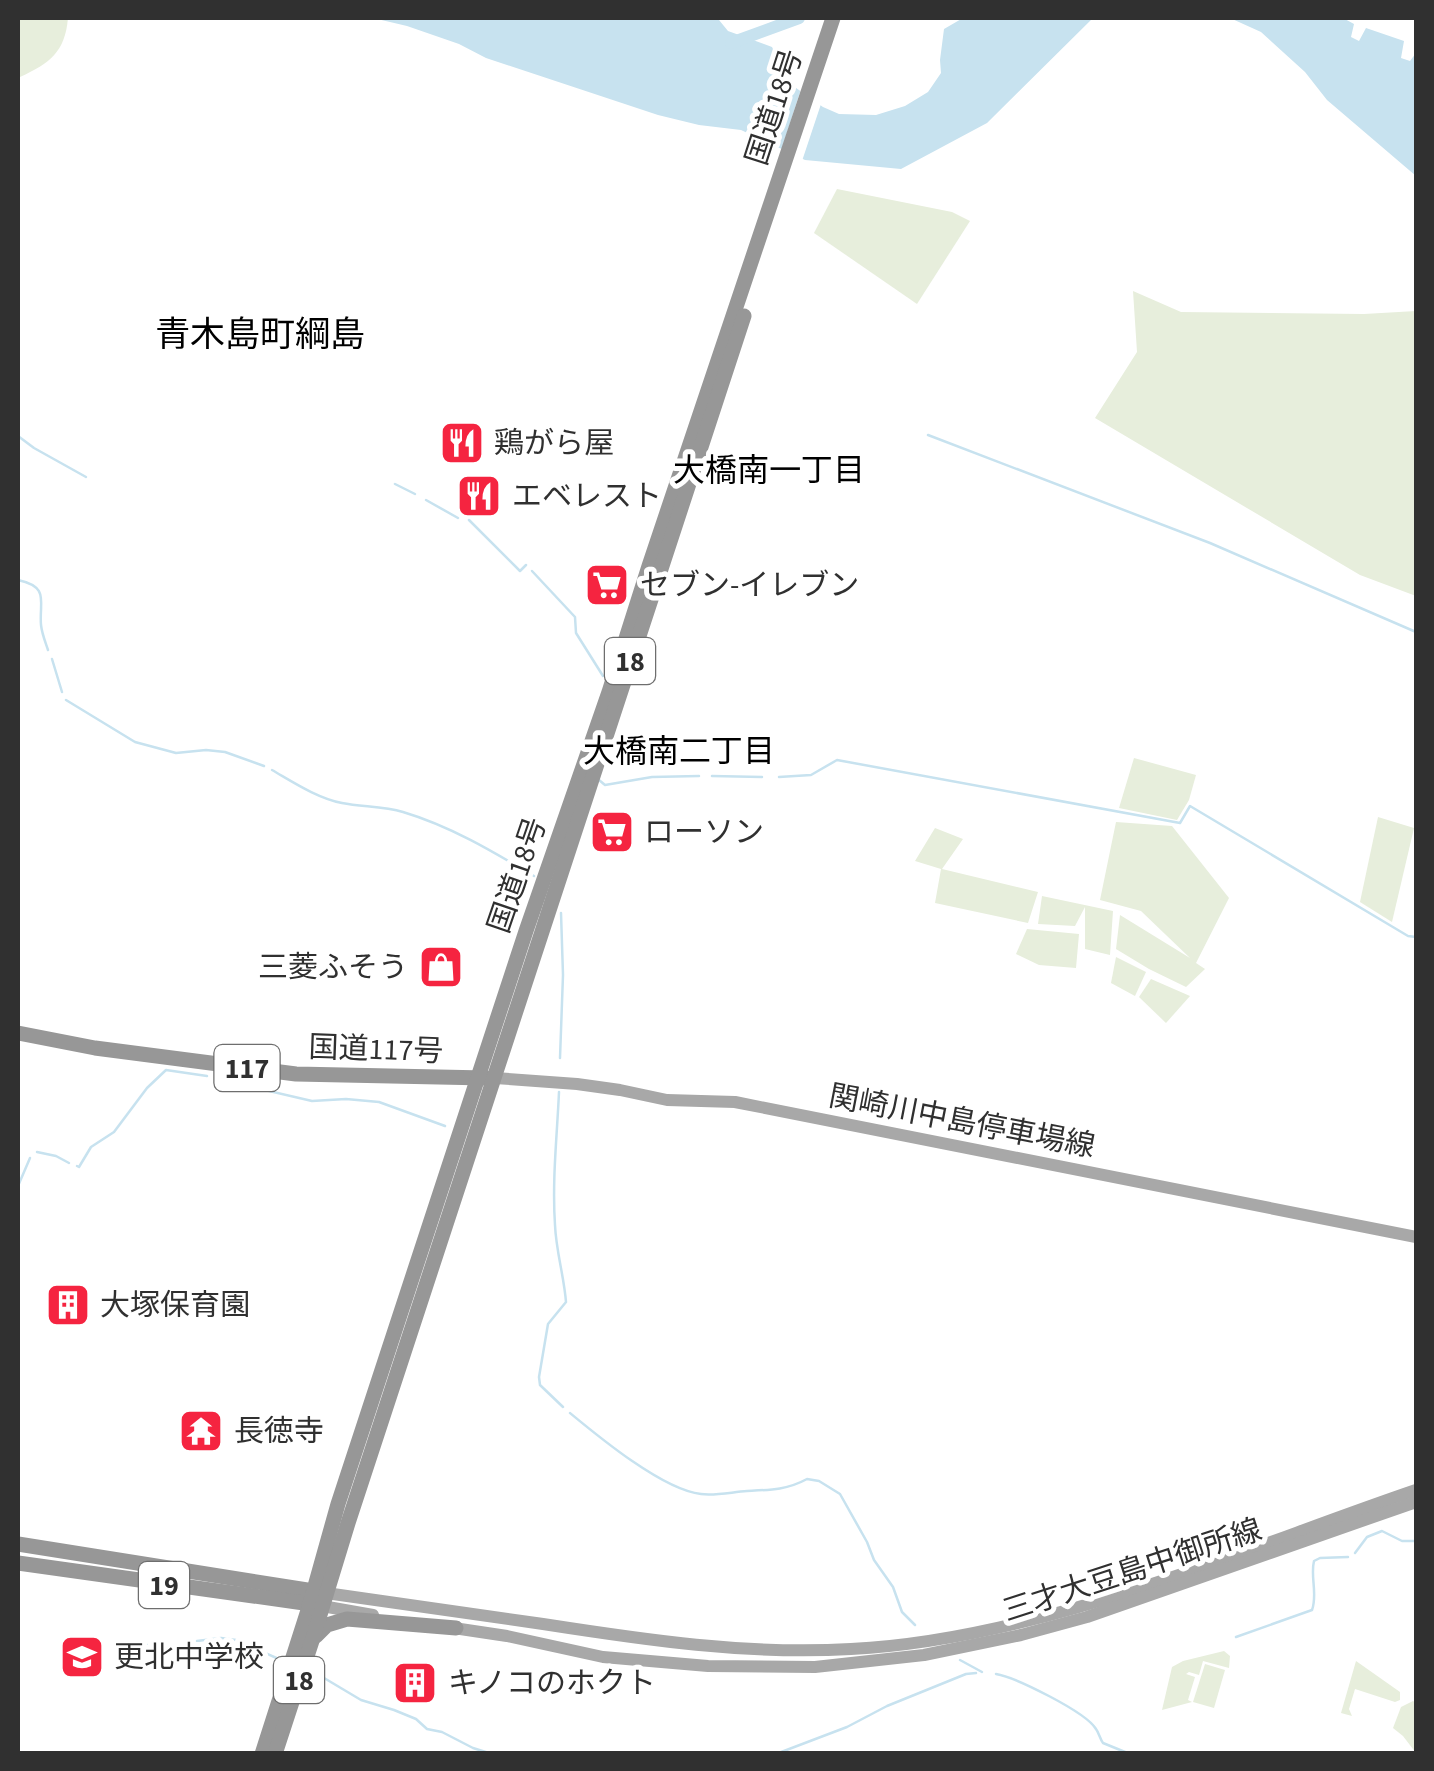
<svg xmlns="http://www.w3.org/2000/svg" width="1434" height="1771" font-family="'Source Sans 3','Noto Sans JP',sans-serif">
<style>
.green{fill:#e7eedc}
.water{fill:#c7e2ef}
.pier{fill:#fff}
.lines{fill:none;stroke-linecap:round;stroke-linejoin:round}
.stream{stroke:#c7e2ef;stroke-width:2.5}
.river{stroke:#c7e2ef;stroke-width:12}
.major{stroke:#a8a8a8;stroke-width:12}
.highway{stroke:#979797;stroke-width:15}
.labels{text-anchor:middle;stroke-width:10;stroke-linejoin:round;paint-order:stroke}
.shield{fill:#fff;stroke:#6e6e6e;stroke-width:2.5}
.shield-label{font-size:28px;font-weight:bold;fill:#303030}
.street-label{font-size:30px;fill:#303030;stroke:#fff}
.poi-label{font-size:30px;fill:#303030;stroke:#fff;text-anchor:start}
.neighbourhood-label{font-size:32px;fill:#000;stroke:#fff}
.quarter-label{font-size:35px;fill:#000;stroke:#fff}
</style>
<rect width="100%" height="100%" fill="#fff"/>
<g class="green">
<path d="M18 18H68C65 52 50 63 20 77H18Z"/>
<path d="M837 189 952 212 970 221 917 304 814 233Z"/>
<path d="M1133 291 1181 312 1364 314 1416 311V596L1360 575 1095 418 1137 352Z"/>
<path d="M1134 758 1196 775 1189 800 1177 820 1119 808Z"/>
<path d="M1378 817 1414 828 1392 922 1360 902Z"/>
<path d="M1116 822 1172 826 1229 898 1196 963 1205 969 1186 987 1149 969 1116 949 1120 915 1190 958 1141 911 1100 900Z"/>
<path d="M935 828 963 839 942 869 1038 892 1028 923 935 903 941 869 915 861Z"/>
<path d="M1042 896 1113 911 1110 955 1085 949V907L1075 926 1038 924Z"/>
<path d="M1027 929 1079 934 1076 968 1039 965 1016 954Z"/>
<path d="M1116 957 1146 972 1135 996 1111 983Z"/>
<path d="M1151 979 1190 996 1166 1023 1139 997Z"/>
<path d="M1224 1651 1230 1656 1229 1668 1203 1661 1199 1675 1189 1672 1186 1674 1195 1677 1188 1700 1192 1702 1162 1710 1172 1667 1183 1661Z"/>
<path d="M1356 1661 1400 1692V1700L1395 1702 1355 1689 1349 1709 1352 1716 1341 1713Z"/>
<path d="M1205 1664 1225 1670 1214 1708 1193 1702Z"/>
<path d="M1413 1701 1416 1703V1753L1403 1736 1393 1728 1401 1707Z"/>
</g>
<g class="water">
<path d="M373 18H720L719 20 728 31 772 47 789 83 823 107 839 114 876 115 905 106 928 92 941 73 940 60 944 29 963 18H1093L987 123 901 169 805 160 741 130 699 125 658 115 486 58 459 44 407 26Z"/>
<path d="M1230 18H1343L1354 24 1351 37 1359 41 1366 28 1404 41 1401 58 1410 61 1416 53V176L1327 100 1305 72 1261 32Z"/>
<path d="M132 1639 148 1644 139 1670 124 1665Z"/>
</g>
<path class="pier" d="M802 86 822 101 801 164 780 154Z"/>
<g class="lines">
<g class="stream">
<path d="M928 435 1210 543 1416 632"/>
<path d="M18 436 34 448 86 477"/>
<path d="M395 484 415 494"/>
<path d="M426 500 458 518"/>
<path d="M469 520 520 571 526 565"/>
<path d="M532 571 575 617 576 633 603 676"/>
<path d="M18 580C50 587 39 601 41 625 42 634 45 641 48 650"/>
<path d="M52 659 62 692"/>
<path d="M66 700 135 742 176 753 206 750 225 752 264 766"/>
<path d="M272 770C293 782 317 798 342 803 362 807 383 806 403 812 450 826 492 851 534 876"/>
<path d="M712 776 762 777"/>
<path d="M779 777 811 775 837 760 1180 823 1190 806 1408 936 1416 937"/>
<path d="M599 780 605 785 652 777 699 776"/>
<path d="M560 1058 563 975 561 913"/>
<path d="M218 1079 312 1101 346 1099 379 1102 445 1126"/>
<path d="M559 1092C557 1137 552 1180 555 1225 556 1251 564 1276 566 1302L548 1324 539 1377 540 1385 563 1407"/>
<path d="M37 1152 56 1156 69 1163"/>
<path d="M77 1166 79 1167 91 1147 114 1132 147 1088 166 1070 207 1076"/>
<path d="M18 1186 30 1158"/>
<path d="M570 1413C599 1437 663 1490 701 1494 715 1496 732 1492 747 1491 769 1490 787 1490 807 1479L819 1481 840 1494 867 1542 874 1560 893 1587 902 1612 915 1625"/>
<path d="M1355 1553 1367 1537 1382 1531 1402 1541H1416"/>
<path d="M1236 1637 1312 1610C1318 1594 1310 1577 1314 1561L1320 1558 1348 1557"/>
<path d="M197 1641 221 1638 236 1640 281 1660"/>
<path d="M960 1660 982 1672"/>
<path d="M314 1672 361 1700 394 1710 416 1719 427 1729 442 1732 473 1748 492 1754"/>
<path d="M996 1674C1015 1677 1086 1712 1096 1729 1099 1733 1100 1739 1103 1743L1130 1754"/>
<path d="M776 1754 847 1727 887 1706 966 1674 976 1673"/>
</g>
<path class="river" d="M731 43 799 18"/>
<g class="major">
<path d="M495 1078 577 1084 620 1090 667 1100 735 1102 1416 1237"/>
<path d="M326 1593C398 1603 470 1614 543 1624 646 1640 746 1655 851 1649 1042 1639 1237 1551 1416 1490"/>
<path d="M322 1606 373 1615"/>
<path d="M447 1627 507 1636 603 1657 708 1666 815 1667 924 1655 1021 1635 1087 1617 1416 1502"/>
</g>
<g class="highway">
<path d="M18 1033 95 1048 296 1074 486 1078"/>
<path d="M18 1544 320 1592"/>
<path d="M18 1563 318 1605"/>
<path d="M316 1636 327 1625 347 1619 456 1628"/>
<path d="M262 1754 310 1604 338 1504 526 931 609 692 649 566 833 18"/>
<path d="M275 1754 312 1641 348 1523 744 316"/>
</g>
</g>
<defs>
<symbol id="restaurant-square" viewBox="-11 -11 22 22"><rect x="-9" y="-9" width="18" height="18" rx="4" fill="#f52440" stroke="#fff"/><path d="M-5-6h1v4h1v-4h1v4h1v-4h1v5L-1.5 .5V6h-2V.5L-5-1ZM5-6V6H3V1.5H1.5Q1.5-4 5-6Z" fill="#fff"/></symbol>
<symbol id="supermarket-square" viewBox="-11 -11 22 22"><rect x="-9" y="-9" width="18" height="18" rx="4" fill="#f52440" stroke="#fff"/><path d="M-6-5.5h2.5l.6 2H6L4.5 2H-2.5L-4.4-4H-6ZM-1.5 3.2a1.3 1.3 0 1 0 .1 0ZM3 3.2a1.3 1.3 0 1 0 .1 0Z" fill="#fff"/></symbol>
<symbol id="shop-square" viewBox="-11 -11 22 22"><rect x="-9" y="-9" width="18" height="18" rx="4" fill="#f52440" stroke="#fff"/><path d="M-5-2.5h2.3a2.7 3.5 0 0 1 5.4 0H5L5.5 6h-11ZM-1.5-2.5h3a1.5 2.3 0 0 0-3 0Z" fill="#fff"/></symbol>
<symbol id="building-square" viewBox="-11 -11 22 22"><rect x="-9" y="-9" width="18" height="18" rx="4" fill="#f52440" stroke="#fff"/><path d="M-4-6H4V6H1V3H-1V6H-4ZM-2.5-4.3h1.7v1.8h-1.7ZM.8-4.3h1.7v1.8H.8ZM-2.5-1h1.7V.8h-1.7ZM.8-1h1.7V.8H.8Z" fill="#fff"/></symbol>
<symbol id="temple-square" viewBox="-11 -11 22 22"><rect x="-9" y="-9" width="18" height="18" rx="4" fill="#f52440" stroke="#fff"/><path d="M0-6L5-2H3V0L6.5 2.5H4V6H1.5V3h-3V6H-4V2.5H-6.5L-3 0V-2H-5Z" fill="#fff"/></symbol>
<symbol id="school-square" viewBox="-11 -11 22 22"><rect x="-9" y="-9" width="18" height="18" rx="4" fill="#f52440" stroke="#fff"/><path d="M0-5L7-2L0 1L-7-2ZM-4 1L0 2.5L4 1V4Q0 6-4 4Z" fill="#fff"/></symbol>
</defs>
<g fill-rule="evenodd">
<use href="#restaurant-square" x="437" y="418" width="50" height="50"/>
<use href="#restaurant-square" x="454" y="471" width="50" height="50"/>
<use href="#supermarket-square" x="582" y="560" width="50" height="50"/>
<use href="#supermarket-square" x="587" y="807" width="50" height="50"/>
<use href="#shop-square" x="416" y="942" width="50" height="50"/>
<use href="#building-square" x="43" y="1280" width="50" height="50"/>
<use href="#temple-square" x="176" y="1406" width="50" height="50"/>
<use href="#school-square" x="57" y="1632" width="50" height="50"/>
<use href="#building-square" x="390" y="1658" width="50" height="50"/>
</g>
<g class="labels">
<g class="shield">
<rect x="605" y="638" width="50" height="46" rx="8"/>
<rect x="214.5" y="1045" width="65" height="46" rx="8"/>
<rect x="139" y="1562" width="50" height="46" rx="8"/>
<rect x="274" y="1657" width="50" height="46" rx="8"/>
</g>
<g class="shield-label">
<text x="630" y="671">18</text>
<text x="247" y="1078">117</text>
<text x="164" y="1595">19</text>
<text x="299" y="1690">18</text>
</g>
<g class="street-label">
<text transform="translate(774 107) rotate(-72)" y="10">国道18号</text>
<text transform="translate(517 875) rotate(-71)" y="10">国道18号</text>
<text transform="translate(376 1049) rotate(2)" y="10">国道117号</text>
<text transform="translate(962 1121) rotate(11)" y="10">関崎川中島停車場線</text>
<text transform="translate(1132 1570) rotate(-18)" y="10">三才大豆島中御所線</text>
</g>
<g class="poi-label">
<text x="494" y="453">鶏がら屋</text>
<text x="512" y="506">エベレスト</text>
<text x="640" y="595">セブン-イレブン</text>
<text x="644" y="842">ローソン</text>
<text x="408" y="977" text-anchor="end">三菱ふそう</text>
<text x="100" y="1315">大塚保育園</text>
<text x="234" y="1441">長徳寺</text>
<text x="114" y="1667">更北中学校</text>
<text x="448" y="1693">キノコのホクト</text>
</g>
<g class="neighbourhood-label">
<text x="769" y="481">大橋南一丁目</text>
<text x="679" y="762">大橋南二丁目</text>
</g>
<g class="quarter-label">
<text x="260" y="346">青木島町綱島</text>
</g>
</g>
<rect width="1434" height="1771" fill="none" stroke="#303030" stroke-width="40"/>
</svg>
